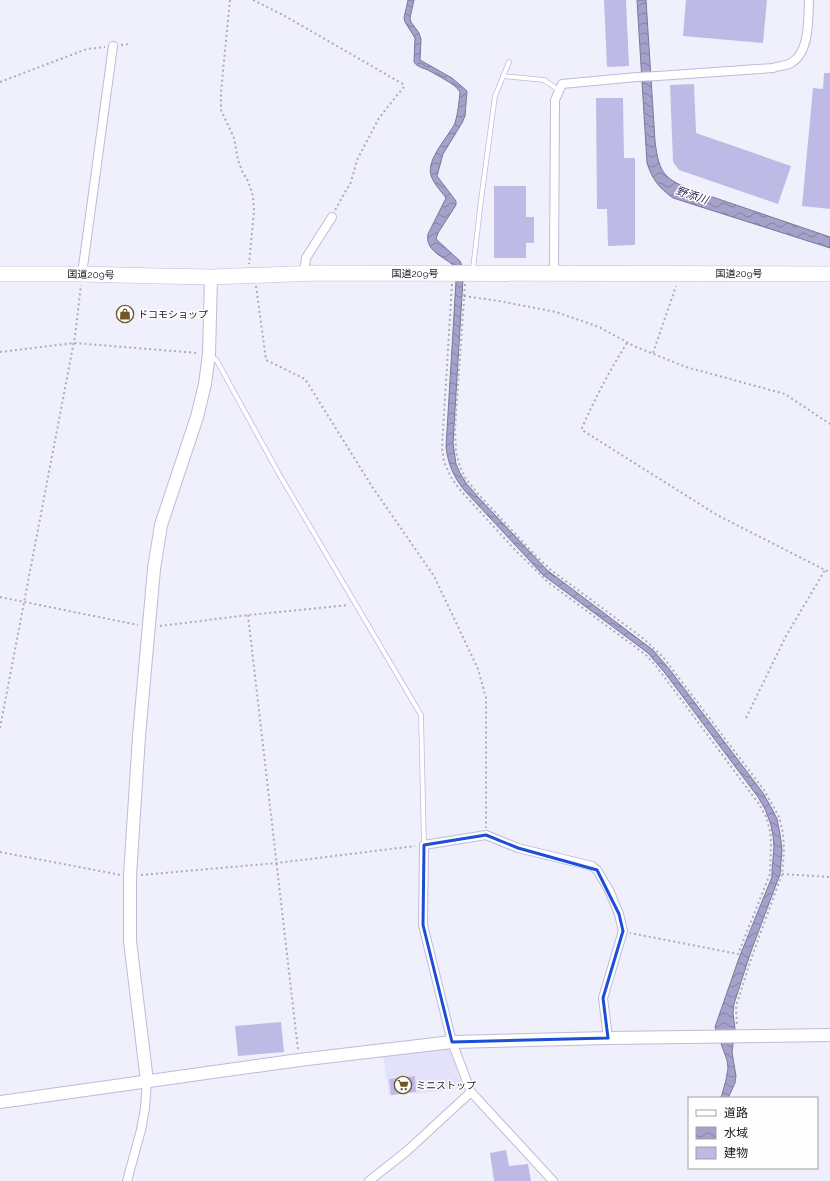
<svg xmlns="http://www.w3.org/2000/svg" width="830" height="1181" font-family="Raleway,'Noto Sans JP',sans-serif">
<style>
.built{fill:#e4e2fa}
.water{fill:url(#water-waves);stroke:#7a7798}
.building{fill:#bebae5}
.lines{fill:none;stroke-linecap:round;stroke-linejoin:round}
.lane-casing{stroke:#bdbbda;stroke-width:5.5}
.street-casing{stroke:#bdbbda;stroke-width:10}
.secondary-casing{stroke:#bdbbda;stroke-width:14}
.highway-casing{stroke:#bdbbda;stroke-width:16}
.path{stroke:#acabb8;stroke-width:2;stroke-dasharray:2 3;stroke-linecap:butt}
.lane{stroke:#fff;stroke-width:4}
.street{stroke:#fff;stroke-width:8}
.secondary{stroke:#fff;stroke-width:12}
.highway{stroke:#fff;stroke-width:15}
.marked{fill:none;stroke:#1d4ed8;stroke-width:3;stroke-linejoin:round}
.labels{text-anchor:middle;stroke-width:3;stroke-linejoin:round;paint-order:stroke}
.street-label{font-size:10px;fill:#161520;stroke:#fefefe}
.poi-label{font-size:10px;fill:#161520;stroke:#fefefe;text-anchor:start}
.water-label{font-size:11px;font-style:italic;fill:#2a1f53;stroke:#fefefe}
</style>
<defs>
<pattern id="water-waves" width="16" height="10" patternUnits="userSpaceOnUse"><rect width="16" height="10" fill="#a5a1cb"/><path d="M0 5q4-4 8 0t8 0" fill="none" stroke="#8582a4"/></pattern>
</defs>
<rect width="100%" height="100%" fill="#f0f0fd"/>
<path class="built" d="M444 1046 450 1049 463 1088 416 1094 415 1092 389 1096 383 1055Z"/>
<g class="water">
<path d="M408 0H414L410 18 411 22 419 33 421 39 420 60 452 78 467 91 465 116 462 123 443 154 437 176 456 201V205L438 233 436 239 460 261 462 266 463 279 453 443 456 464 460 473 466 483 478 497 547 570 653 650 670 670 763 793 772 809 777 819 780 834 782 849 781 862 780 874 750 954 734 1004 733 1013 735 1029 732 1052 736 1076 735 1083 728 1098H721L726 1080 728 1068 727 1060 715 1027 739 958 772 877V871L774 847 773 836 771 825 765 809 758 797 665 673 648 653 543 575 465 491C454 478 448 464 446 447L456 281 454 266C443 256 425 251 428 234L446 198C441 191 433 183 431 175 426 159 449 136 455 123 458 113 459 102 460 92 456 84 436 75 428 70 423 68 417 67 414 62L415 38 405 22 404 18Z"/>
<path d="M637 0H646L655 141C659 174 664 179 695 191L830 237V248L673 198C659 188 652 179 647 163Z"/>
</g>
<g class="building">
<path d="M604 0H626L629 66 607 67Z"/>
<path d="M686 0H767L763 43 683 36Z"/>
<path d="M824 73H830V209L802 206 813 88 823 89Z"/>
<path d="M694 84 696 133 791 166 778 204 679 170 673 162 670 85Z"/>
<path d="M596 98H623L624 158H635V245L608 246 607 209H597Z"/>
<path d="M494 186H526V217H534V243H526V258H494Z"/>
<path d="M281 1022 284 1052 238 1056 235 1026Z"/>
<path d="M415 1076 416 1092 391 1095 389 1079Z"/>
<path d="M506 1150 509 1166 528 1164 531 1181H494L490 1153Z"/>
</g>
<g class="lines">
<defs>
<g id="lane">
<path d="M503 76 544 80 559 90"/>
<path d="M473 269 481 200 495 96 509 62"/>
<path d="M211 355 217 361 279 474 421 715 424 845"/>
</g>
<g id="street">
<path d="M554 273 555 100 562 84 637 77 658 76 773 68C778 66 786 66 791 63 810 52 808 20 809 0"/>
<path d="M82 274 113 46"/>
<path d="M304 274 306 258 332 217"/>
<path d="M127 1181 141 1130 145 1108 147 1081"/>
<path d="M369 1181 407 1151 471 1092"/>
<path d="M553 1181 471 1092 452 1042 423 925 424 845 486 835 518 848 592 866 597 870 609 890 619 914 623 931 603 998 608 1038"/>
</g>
<g id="secondary">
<path d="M147 1081 130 941V876L139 736 154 569 161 525 197 417 205 384 209 354 211 277"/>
<path d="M0 1102 299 1060 452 1042 608 1038 830 1035"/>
</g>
<path id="highway" d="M0 274H82L158 276 211 277 318 273 830 274"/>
</defs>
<use href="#lane" class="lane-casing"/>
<use href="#street" class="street-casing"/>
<use href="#secondary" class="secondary-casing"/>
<use href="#highway" class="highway-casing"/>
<g class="path">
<path d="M230 0 221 92V110L234 138 238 160 242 171 248 181 253 196 254 211 249 264"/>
<path d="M253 0 283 15 403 84 404 86 403 88 379 118 357 160 351 182 335 210"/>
<path d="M121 45 129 44"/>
<path d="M0 82 87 49 105 47"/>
<path d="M452 284 442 447 444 462 452 479 461 491 516 551 549 583 646 655 656 666 759 804 766 817 770 831 771 843 770 874 738 954 630 933"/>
<path d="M465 284 455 429 456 452 460 467 466 479 479 495 537 557 551 570 644 639 663 657 764 790 772 804 779 817 783 833 784 850 782 874 751 959 737 1003 736 1009 737 1026"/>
<path d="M256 286 266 360 305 379 373 488 434 576 478 669 486 698V828"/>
<path d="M464 296 499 301 556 312 599 327 634 346 686 367 785 394 830 424"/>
<path d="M627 343C610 370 595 398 582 428V430L717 515 825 570 830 572"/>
<path d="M0 352 74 343 198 353"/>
<path d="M653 353 676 286"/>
<path d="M0 597 138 625"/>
<path d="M248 615 298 1050"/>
<path d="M160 626 248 615 348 605"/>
<path d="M746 718 786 636 825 570"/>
<path d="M0 728 75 336 81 285"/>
<path d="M0 852 121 875"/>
<path d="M782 874 830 877"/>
<path d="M141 875 277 863 415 846"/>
</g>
<use href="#lane" class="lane"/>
<use href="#street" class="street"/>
<use href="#secondary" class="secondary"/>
<use href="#highway" class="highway"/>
</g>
<path class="marked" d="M486 835 518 848 597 870 619 914 623 931 603 998 608 1038 452 1042 423 925 424 845Z"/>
<defs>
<symbol id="shop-ring" viewBox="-11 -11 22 22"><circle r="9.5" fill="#fefefe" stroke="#725729" stroke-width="1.5"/><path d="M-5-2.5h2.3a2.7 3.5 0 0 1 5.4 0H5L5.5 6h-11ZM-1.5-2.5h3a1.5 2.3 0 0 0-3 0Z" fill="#725729"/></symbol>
<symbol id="supermarket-ring" viewBox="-11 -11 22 22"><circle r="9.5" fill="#fefefe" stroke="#725729" stroke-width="1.5"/><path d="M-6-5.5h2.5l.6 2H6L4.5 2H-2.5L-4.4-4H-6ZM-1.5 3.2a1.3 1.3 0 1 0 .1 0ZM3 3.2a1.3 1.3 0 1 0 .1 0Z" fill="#725729"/></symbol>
</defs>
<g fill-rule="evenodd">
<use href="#shop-ring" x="115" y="304" width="20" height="20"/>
<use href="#supermarket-ring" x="393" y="1075" width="20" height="20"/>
</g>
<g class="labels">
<g class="street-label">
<text x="415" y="277">国道209号</text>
<text x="739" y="277">国道209号</text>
<text transform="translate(91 274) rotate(1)" y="4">国道209号</text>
</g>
<g class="poi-label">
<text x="138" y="318">ドコモショップ</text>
<text x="416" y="1089">ミニストップ</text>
</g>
<g class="water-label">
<text transform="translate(692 195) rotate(19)" y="4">野添川</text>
</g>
</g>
<rect x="688" y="1097" width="130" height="72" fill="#fefefe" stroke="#a1a1a5"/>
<rect x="696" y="1110" width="20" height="6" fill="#ffffff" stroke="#a1a1a5"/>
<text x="724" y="1117" font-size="12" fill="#161520">道路</text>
<rect x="696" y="1127" width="20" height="12" fill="url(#water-waves)" stroke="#a1a1a5"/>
<text x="724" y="1137" font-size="12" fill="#161520">水域</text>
<rect x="696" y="1147" width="20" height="12" fill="#bebae5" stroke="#a1a1a5"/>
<text x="724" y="1157" font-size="12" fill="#161520">建物</text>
</svg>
